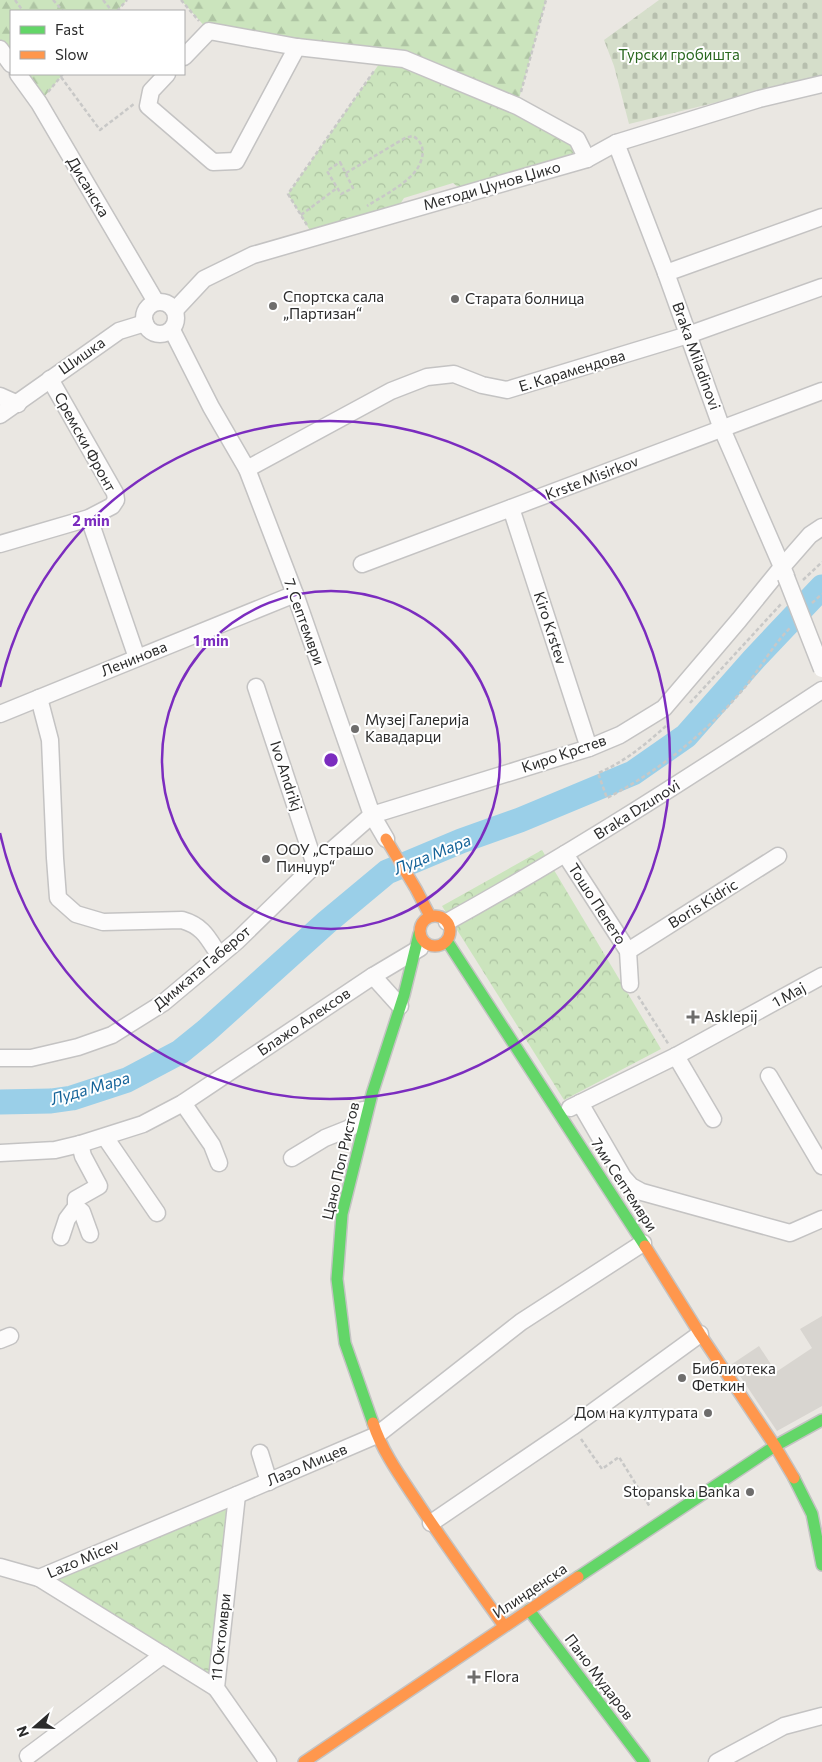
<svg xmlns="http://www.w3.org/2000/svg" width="822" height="1762" font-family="Commissioner,sans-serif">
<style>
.forest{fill:url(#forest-firs)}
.cemetery{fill:url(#cemetery-stones)}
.park{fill:url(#park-crowns)}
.plaza{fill:#d8d5d0}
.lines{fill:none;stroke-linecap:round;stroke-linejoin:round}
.river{stroke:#9acfe8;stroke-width:25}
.street-casing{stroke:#c4c3c3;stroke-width:19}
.fast-casing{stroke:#c4c3c3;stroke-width:14}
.slow-casing{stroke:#c4c3c3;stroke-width:14}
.path{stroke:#c8c8c7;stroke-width:2.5;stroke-dasharray:4 2.5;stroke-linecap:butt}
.street{stroke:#fcfbfb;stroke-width:16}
.fast{stroke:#63d668;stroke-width:11}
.slow{stroke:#ff974d;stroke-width:11}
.street-bridge-casing{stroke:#c4c3c3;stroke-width:19;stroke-linecap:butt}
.street-bridge{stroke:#fcfbfb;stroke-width:16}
.ring{fill:none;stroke:#7b2cbf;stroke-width:2.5}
.poi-dot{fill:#6e6d6c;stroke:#fff;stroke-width:2}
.labels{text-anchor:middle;stroke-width:4;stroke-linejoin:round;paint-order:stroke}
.park-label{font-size:15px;fill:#29671e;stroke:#fff}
.street-label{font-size:15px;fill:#2c2c2c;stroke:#fff}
.poi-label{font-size:15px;fill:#2c2c2c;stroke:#fff;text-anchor:start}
.water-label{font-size:16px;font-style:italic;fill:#146399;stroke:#fff}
.centre{fill:#7b2cbf;stroke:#fff;stroke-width:2.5}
.ring-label{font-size:15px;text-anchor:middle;font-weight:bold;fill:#7b2cbf;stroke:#fff;stroke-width:4;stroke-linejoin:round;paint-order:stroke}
</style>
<defs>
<pattern id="forest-firs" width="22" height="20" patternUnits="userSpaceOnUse" patternTransform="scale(1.25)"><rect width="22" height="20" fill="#cbe4bd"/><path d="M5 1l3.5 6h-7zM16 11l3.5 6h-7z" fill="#aec4a3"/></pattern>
<pattern id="cemetery-stones" width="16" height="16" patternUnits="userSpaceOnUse" patternTransform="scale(1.25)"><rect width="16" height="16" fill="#d5deca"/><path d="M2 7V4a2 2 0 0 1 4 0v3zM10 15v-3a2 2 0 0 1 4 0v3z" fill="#b7bfae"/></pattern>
<pattern id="park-crowns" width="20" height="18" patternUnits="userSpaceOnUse" patternTransform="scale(1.25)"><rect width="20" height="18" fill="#cbe4bd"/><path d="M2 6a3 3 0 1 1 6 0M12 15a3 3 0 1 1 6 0" fill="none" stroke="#aec4a3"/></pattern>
</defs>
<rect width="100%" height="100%" fill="#eae7e2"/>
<g class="forest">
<path d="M0 0H127L117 11H11V64L0 49Z"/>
<path d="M181 0H546L517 106 404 59 209 31Z"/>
<path d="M18 74H63L39 103Z"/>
</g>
<path class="cemetery" d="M659 0H822V76L629 124 614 66 604 40Z"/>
<g class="park">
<path d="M384 57 577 139 587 159 467 194 453 183 404 198 393 215 314 237 288 194Z"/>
<path d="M542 850 661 1049 564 1100 442 906Z"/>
<path d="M237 1495 216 1688 39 1578Z"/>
</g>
<path class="plaza" d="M822 1316V1406L777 1431 732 1364 759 1346 776 1372 812 1348 800 1329Z"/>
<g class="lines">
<path class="river" d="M0 1102 51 1101 72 1098 127 1080 180 1052 206 1031 327 922 387 872 461 841 520 820 633 773 686 736 754 659 822 587"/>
<defs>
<g id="street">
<path d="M0 49 11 64"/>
<path d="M184 57 209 31 297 47 404 59 517 106 577 139 587 159"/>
<path d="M18 74 39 103 156 302"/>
<path d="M167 74 151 91 148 106 213 162 236 161 297 47"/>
<path d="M616 143 666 273 722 429 786 576"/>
<path d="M666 273 822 217"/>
<circle cx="160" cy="318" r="16"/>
<path d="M175 310 204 279 253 255 587 159 616 143 759 99 822 84"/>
<path d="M172 330 211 407 247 469 295 594 372 815 386 839"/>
<path d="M0 396 18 404"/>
<path d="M0 415 119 331 145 323"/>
<path d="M247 469 391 391 427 377 454 374 482 385 507 390 688 335 822 287"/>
<path d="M511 508 589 748"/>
<path d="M89 518 137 658"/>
<path d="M0 544 89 518 112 506 116 500 115 493 50 379"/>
<path d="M362 564 822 391"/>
<path d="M256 687 315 865"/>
<path d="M39 698 50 740 55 858 58 898 76 914 103 922 182 920C203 926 208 938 219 955"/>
<path d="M0 714 295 594"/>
<path d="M565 854 628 951 630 984"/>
<path d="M447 922C576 851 699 771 822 690"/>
<path d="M628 951 778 856"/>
<path d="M373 976 400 1006"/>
<path d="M676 1056 713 1119"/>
<path d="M0 1058H31L78 1047 112 1035 163 1003 237 941 315 865 372 815 589 748 620 735 664 708 739 620 782 567 810 535 822 527"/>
<path d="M769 1076 822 1166"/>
<path d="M183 1103 212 1145 219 1163"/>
<path d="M580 1103 623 1177 631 1186 642 1192 790 1233 822 1219"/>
<path d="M570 1108 676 1056 822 976"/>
<path d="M105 1137 157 1213"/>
<path d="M0 1153 55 1150 80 1144 143 1124 183 1103 373 976 420 948"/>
<path d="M292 1158 325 1138 350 1128 356 1122 363 1110"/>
<path d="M76 1207 82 1212 90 1234"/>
<path d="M61 1237 67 1219 76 1207V1199L99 1186 83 1156 80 1144"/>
<path d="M0 1340 10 1336"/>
<path d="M260 1453 269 1482"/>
<path d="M237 1495 216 1688 268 1762"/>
<path d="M431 1523 572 1427 700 1334"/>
<path d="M0 1567 39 1578 216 1688"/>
<path d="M39 1578 237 1495 377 1435 521 1322 643 1243"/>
<path d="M28 1756 163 1655"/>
<path d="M717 1762 784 1726 822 1716"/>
</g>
<g id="fast">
<path d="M447 941 645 1246"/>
<path d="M373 1423 345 1343 337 1279 342 1214 372 1094 404 995 419 934"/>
<path d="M794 1478 812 1514 822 1565"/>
<path d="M578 1577 775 1446 822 1420"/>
<path d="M529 1610 644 1762"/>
</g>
<g id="slow">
<path d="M386 839 416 889 430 916"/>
<circle cx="435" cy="931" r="15"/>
<path d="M645 1246 700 1334 775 1446 794 1478"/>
<path d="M373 1423C382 1451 400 1476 416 1500 444 1543 474 1584 504 1626"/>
<path d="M304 1762 578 1577"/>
</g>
</defs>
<use href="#street" class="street-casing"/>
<use href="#fast" class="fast-casing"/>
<use href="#slow" class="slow-casing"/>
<g class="path">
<path d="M15 0 23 11"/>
<path d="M53 0 63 11"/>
<path d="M103 0 112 11"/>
<path d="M181 0 199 21"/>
<path d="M117 11 127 0"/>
<path d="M61 77 100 130 134 104"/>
<path d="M48 92 63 74"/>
<path d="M521 92 546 0"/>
<path d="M340 162 353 188 341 194 327 171Z"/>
<path d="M346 173 405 138 413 136C430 146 422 167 409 178 397 189 381 197 367 206"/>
<path d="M301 215 337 188"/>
<path d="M307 225 288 194 374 71"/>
<path d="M803 580 822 562"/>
<path d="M812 603 822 594"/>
<path d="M690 703 781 604"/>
<path d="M666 726C646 744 623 763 598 773L607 798C661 770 707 732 746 686 761 667 773 645 790 628"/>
<path d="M638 996 669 1045"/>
<path d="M581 1439 602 1469 619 1457 650 1507"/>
</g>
<use href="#street" class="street"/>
<use href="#fast" class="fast"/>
<use href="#slow" class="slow"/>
<defs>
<path id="street-bridge" d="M786 577 822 669"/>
</defs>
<use href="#street-bridge" class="street-bridge-casing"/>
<use href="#street-bridge" class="street-bridge"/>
</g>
<g class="ring">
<circle cx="331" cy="760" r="169"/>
<path d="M0 687A339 339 0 1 1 0 833"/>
</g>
<g class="poi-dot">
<circle cx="455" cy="299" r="5"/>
<circle cx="273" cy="306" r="5"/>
<circle cx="355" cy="729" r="5"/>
<circle cx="266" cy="859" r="5"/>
<path d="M690.5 1009.5h5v5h5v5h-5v5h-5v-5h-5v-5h5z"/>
<circle cx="682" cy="1378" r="5"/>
<circle cx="708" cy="1413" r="5"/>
<circle cx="750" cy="1492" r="5"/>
<path d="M471.5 1669.5h5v5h5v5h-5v5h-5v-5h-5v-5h5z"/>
</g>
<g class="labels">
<g class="park-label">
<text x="679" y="60">Турски гробишта</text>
</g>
<g class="street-label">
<text transform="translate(492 186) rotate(-16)" y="5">Методи Џунов Џико</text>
<text transform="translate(88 187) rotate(59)" y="5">Дисанска</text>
<text transform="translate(82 356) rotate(-35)" y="5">Шишка</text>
<text transform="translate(696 356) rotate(70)" y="5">Braka Miladinovi</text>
<text transform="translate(572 371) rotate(-17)" y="5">Е. Карамендова</text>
<text transform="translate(85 442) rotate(61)" y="5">Сремски Фронт</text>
<text transform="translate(592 478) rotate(-21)" y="5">Krste Misirkov</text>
<text transform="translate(304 622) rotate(70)" y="5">7. Септември</text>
<text transform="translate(550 628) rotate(72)" y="5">Kiro Krstev</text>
<text transform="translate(134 659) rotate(-22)" y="5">Ленинова</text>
<text transform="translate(564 754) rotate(-19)" y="5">Киро Крстев</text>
<text transform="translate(286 776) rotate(72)" y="5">Ivo Andrikj</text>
<text transform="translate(637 810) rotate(-32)" y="5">Braka Dzunovi</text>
<text transform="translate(597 904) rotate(57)" y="5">Тошо Пепето</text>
<text transform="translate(703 904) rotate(-32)" y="5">Boris Kidric</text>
<text transform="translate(202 968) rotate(-40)" y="5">Димката Габерот</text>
<text transform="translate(789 995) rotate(-29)" y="5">1 Maj</text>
<text transform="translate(304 1022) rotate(-34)" y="5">Блажо Алексов</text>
<text transform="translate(341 1161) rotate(-77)" y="5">Цано Поп Ристов</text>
<text transform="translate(624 1185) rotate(57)" y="5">7ми Септември</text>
<text transform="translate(307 1465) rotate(-23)" y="5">Лазо Мицев</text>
<text transform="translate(83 1559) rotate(-23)" y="5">Lazo Micev</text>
<text transform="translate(530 1591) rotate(-34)" y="5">Илинденска</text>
<text transform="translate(221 1637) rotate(-84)" y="5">11 Октомври</text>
<text transform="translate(599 1677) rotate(53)" y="5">Пано Мударов</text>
</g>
<g class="poi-label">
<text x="283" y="302">Спортска сала<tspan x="283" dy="17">„Партизан“</tspan></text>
<text x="465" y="304">Старата болница</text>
<text x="365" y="725">Музеј Галерија<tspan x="365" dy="17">Кавадарци</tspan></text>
<text x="276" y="855">ООУ „Страшо<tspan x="276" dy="17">Пинџур“</tspan></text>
<text x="704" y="1022">Asklepij</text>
<text x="692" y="1374">Библиотека<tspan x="692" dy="17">Феткин</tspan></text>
<text x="698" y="1418" text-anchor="end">Дом на културата</text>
<text x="740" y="1497" text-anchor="end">Stopanska Banka</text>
<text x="484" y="1682">Flora</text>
</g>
<g class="water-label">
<text transform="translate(432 854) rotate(-22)" y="6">Луда Мара</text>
<text transform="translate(90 1088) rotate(-16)" y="6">Луда Мара</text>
</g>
</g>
<circle cx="331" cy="760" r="8" class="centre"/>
<g class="ring-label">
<text x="91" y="526">2 min</text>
<text x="211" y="646">1 min</text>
</g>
<rect x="10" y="10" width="175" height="65" fill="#ffffff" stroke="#ababab"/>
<rect x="20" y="26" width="25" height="8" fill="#63d668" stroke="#ababab"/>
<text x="55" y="35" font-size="15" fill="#2c2c2c">Fast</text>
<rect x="20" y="51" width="25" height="8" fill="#ff974d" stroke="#ababab"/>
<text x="55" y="60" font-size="15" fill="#2c2c2c">Slow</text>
<g transform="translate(35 1727) rotate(250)" stroke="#ffffff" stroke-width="4" paint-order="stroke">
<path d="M0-4L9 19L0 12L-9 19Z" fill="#2c2c2c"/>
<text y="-8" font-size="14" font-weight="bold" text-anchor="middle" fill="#2c2c2c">N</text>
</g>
</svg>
